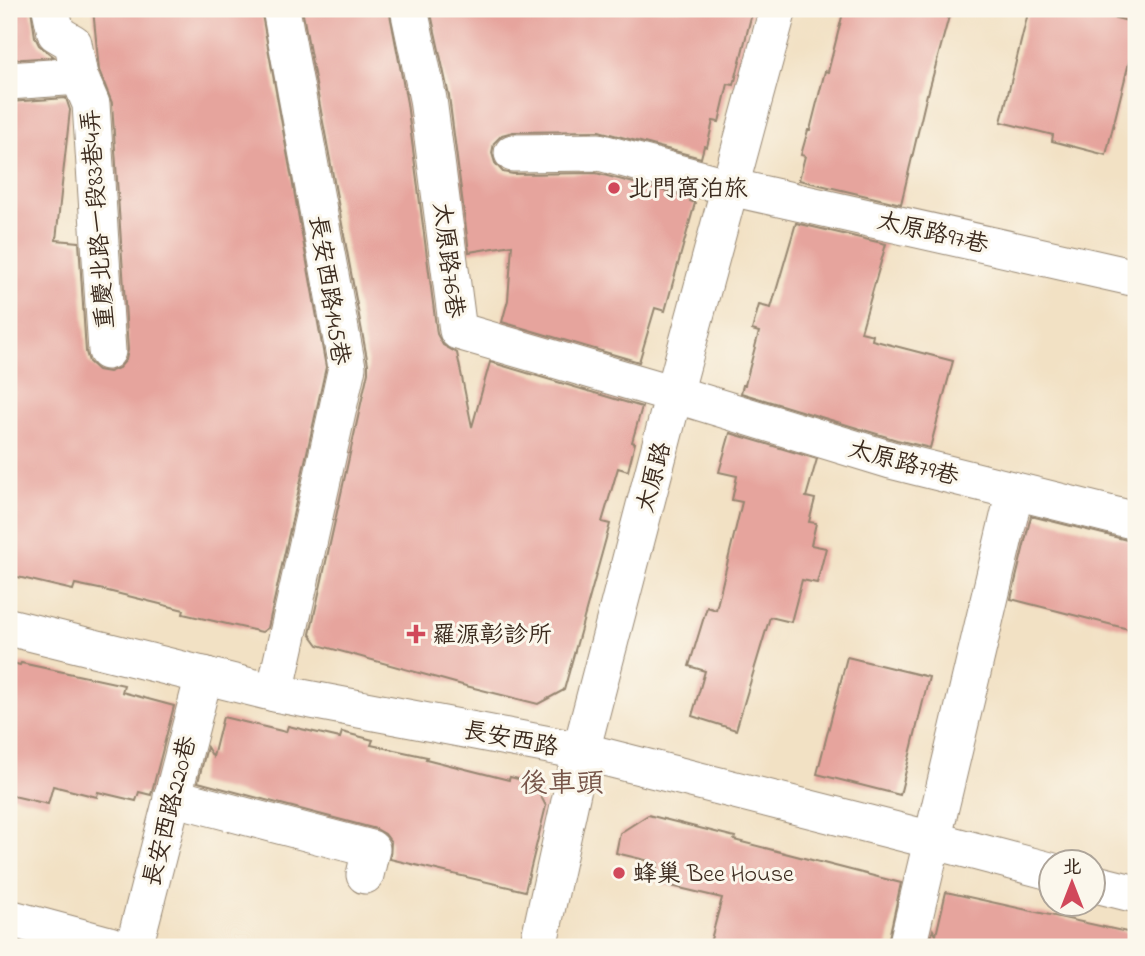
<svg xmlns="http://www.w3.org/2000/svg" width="1145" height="956" font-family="'Indie Flower','LXGW WenKai TC',sans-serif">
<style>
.building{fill:#e6a49d}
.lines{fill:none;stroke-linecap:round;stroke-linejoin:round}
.minor-casing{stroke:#968671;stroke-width:39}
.minor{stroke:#fff;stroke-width:37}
.poi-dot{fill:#d1495b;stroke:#fbf7ec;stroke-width:2.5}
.labels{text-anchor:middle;stroke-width:6;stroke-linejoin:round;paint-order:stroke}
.poi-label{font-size:24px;fill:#3b2a1e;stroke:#fbf7ec;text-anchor:start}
.street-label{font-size:24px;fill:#3b2a1e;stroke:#fbf7ec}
.quarter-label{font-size:28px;fill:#77554a;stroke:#fbf7ec}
</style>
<rect width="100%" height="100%" fill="#fbf7ec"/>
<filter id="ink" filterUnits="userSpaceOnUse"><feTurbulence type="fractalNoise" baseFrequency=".0143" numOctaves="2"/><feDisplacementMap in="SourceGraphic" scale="14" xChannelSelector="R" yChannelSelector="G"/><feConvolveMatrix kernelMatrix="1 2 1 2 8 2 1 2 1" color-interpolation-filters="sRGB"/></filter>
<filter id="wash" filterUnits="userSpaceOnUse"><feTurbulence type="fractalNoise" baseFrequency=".00686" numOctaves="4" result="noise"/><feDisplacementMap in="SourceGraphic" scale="28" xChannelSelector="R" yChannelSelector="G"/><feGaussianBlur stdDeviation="1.57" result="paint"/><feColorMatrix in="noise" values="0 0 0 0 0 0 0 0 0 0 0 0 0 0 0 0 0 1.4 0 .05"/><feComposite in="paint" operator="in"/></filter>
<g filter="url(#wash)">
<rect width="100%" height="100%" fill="#f2e1c4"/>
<g id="blocks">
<g class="building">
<path d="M9 9H31L35 37 39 45 54 57 9 60Z"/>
<path d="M93 9H261L326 367 268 628 262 632 183 614 184 610 104 590 75 584 73 590 9 575V102L66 98 70 110 56 240 79 242 86 352 89 362 98 370 109 372 119 368 126 360 128 350 112 103 99 70Z"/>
<path d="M302 9H389L407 103 437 334 443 345 457 353 472 427 490 362 642 407 632 442 635 443 628 471 618 468 602 522 610 524 564 690 538 704 466 686 318 645 310 634 368 372V364Z"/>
<path d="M430 9H753L734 85 728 84 719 122 713 121 707 147 704 146 701 158 599 131 513 132 502 135 494 143 492 153 495 163 503 172 513 174 596 173 691 198 690 201 695 203 665 311 655 308 639 362 502 322 508 300 512 245 469 252 449 96Z"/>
<path d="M844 9H951L928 94H927L901 204 799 180 805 156 801 155 808 130H810L825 71 828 72Z"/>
<path d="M1029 9H1047L1082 17 1084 10 1136 23V34L1106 155 1052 141 1053 135 1001 122Z"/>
<path d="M796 223 886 244 861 332 873 335 872 340 953 361 930 448 897 440 741 393 743 385H745L759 332 752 330 759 305 771 308Z"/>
<path d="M730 433 817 459 806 497 815 499 809 522 816 523 811 545 826 548 817 583 802 580 791 622 770 617 736 730 692 716 705 671 689 666 707 607 716 610 742 502 732 500 737 476 719 472Z"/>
<path d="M1031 516 1131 541H1136V631L1011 599Z"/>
<path d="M847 657 929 677 900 795 817 774Z"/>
<path d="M9 662 20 665 21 663 124 685 122 692 174 706 151 795 139 792 136 801 98 792 97 797 53 786 48 804 9 795Z"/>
<path d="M223 717 286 732 288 726 340 738 342 732 373 740 371 745 427 757 426 759 509 780 510 777 534 783 546 806 525 891 390 859 391 842 385 834 376 829 198 782 207 747 213 757Z"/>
<path d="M648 815 735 837 734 840 901 883 887 947H709L722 898 654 882 658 863 616 853 620 833Z"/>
<path d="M946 892 1136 934V947H929L933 930 936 935Z"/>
</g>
</g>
</g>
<g filter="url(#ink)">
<use href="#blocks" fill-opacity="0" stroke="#968671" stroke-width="2"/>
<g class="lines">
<defs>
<g id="minor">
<path d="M51 9 56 33 73 43 79 76"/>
<path d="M409 9 428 99 458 331 674 394 891 460 1136 521"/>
<path d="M9 81 79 76 91 104 107 351"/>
<path d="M513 153 599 152 730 187 1136 278"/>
<path d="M9 627 275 693 581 751 932 840 1050 871"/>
<path d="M275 693 347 367 281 9"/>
<path d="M172 797 371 849 365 875"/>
<path d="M1092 883 1136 894"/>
<path d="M9 918 117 947"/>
<path d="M134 947 204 675"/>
<path d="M538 947 581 751 674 394 778 9"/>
<path d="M907 947 1015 491"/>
</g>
</defs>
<use href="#minor" class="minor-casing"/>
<use href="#minor" class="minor"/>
</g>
</g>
<g class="poi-dot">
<circle cx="614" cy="188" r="7"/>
<path d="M412.5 623.5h7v7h7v7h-7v7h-7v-7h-7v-7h7z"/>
<circle cx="619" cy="873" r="7"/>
</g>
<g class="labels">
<g class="poi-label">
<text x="628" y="196">北門窩泊旅</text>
<text x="432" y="642">羅源彰診所</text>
<text x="633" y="881">蜂巢 Bee House</text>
</g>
<g class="street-label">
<text transform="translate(97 219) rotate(-94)" y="8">重慶北路一段83巷4弄</text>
<text transform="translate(933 232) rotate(13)" y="8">太原路97巷</text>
<text transform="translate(449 260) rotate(83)" y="8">太原路76巷</text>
<text transform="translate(330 290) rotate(81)" y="8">長安西路145巷</text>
<text transform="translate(904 462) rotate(15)" y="8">太原路79巷</text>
<text transform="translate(653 477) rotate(-75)" y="8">太原路</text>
<text transform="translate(511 738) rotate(11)" y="8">長安西路</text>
<text transform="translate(169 811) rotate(-76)" y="8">長安西路220巷</text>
</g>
<g class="quarter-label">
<text x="562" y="792">後車頭</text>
</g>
</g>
<rect width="1145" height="956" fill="none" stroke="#fbf7ec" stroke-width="35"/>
<g transform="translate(1072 883)"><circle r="33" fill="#fbf7ec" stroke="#aea59a" stroke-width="2"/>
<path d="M0-5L12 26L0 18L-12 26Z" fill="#d1495b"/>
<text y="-10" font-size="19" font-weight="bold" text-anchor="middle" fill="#3b2a1e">北</text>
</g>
</svg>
